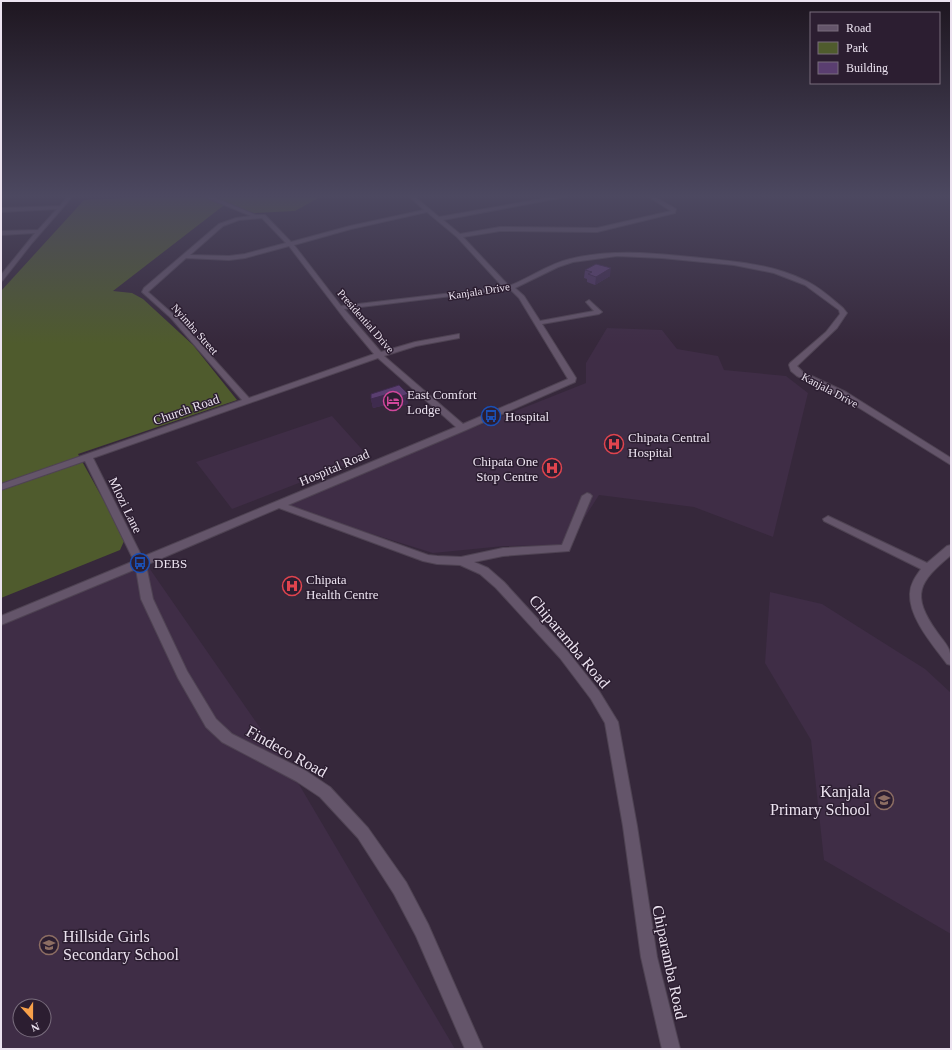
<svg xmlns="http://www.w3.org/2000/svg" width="952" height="1050" font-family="'Times New Roman',serif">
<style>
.built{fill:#3f2d46;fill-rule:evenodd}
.green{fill:#4f5b2d}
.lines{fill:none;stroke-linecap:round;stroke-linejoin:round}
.minor-casing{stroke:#4f4353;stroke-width:2}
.minor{fill:#64556a;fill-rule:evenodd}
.wall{fill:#4d3560}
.shaded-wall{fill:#3f2b4e}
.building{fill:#5a3e70;stroke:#3f2b4e}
.labels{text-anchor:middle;stroke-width:3;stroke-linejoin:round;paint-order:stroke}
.far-street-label{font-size:11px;fill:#ece3f0;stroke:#2c1e31}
.poi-label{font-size:13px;fill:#ece3f0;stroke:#2c1e31;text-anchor:start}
.street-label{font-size:13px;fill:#ece3f0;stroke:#2c1e31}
.near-street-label{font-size:16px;fill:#ece3f0;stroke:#2c1e31}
.near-poi-label{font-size:16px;fill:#ece3f0;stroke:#2c1e31;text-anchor:end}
</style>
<rect width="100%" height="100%" fill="#36283b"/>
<g class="built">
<path d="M607 328 662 330 677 349 718 356 724 370 786 376 808 393 773 537 694 507 599 495 567 545 504 546 433 553 279 505 586 383V363Z"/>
<path d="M332 416 368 456 232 509 196 462Z"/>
<path d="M145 562 297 781 455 1049H1V622ZM20 1006H44V1030H20Z"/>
<path d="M770 592 822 604 925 669 951 693V934L824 860 811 740 765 663Z"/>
</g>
<path class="green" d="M142 197H320L295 211 254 213 229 204 223 206 113 291 132 293 143 299 193 345 237 400 78 454 125 539 120 550 1 598V291L84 200Z"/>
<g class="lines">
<defs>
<g id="minor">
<path d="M67 197H72L32 243 3 280 1 281V275L35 233 1 235V231L38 230 57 209 1 212V208L60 206Z"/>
<path d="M205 197H213L256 215H265L291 242 350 226 424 210 410 197H415L439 217 552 197H565L443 220 460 234 500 227 597 228 671 211 649 197H655L676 209 675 213 597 232 500 231 463 237 509 286C530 278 548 264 570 259 610 249 651 253 691 257 729 261 769 263 804 280 818 286 831 298 843 308L847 313 837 328 797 366 803 372 846 392 951 458V465L840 396 797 376 791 371 789 365 790 363 826 332 840 314 839 310 805 285 774 273 734 265 662 258 617 256 573 262 558 267 515 288 524 296 540 321 594 311 586 302 589 300 602 312 599 314 542 324 576 378 575 382 466 430 288 505 428 555 437 556 461 557 503 548 562 545 582 496 587 493 590 494 592 496 569 551 503 556 474 562 488 568 504 582 568 652 599 691 618 722 637 826 657 957 680 1049H662L641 957 623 826 605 723 591 699 560 658 496 588 480 574 460 565 437 564 423 561 279 508 146 565 153 599 187 671 216 719 232 734 306 771 330 787 368 828 406 882 428 924 483 1049H465L416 936 394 894 358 838 320 797 296 781 222 742 206 727 178 678 141 599 136 569 1 625V616L134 561 85 461 1 490V484L242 400 171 318 142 292 144 288 219 224 236 218 251 216ZM427 212 457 237 503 287 341 306 294 245 351 229ZM262 218 286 243 245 254 229 256 190 255 223 226 239 220ZM289 246 344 318 374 354 249 398 175 316 148 292 186 258 229 260 245 258ZM510 289 519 298 568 379 463 424 384 356 416 346 459 338V334L415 342 381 352 344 309ZM378 358 456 427 142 557 93 458Z"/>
<path d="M828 516 927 563 947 546 951 545V555C919 582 910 594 937 632 947 646 951 647 951 665L947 664C933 645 909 618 910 594 910 584 916 576 921 569L824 521 823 519Z"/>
</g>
</defs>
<use href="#minor" class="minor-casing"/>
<use href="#minor" class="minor"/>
</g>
<g class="wall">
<path d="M585 270 610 276 595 285 587 282V279L584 278Z"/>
<path d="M399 385 408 404 398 407 393 403 373 408 371 399Z"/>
</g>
<g class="shaded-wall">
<path d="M611 268 610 276 595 285 596 277Z"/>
<path d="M392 393 393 403 373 408 371 399Z"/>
<path d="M408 394V404L398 407 397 398Z"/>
</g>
<g class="building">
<path d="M596 264 611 268 596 277 588 274 592 272 585 270Z"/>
<path d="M399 385 408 394 397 398 392 393 371 399V394Z"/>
</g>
<linearGradient id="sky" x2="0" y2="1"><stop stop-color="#1e1620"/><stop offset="0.57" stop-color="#4c4860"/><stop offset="1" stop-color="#4c4860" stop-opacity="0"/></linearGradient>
<rect width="952" height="344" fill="url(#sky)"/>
<defs>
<symbol id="hotel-ring" viewBox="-11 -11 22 22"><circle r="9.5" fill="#2c1e31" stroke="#d1479c" stroke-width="1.5"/><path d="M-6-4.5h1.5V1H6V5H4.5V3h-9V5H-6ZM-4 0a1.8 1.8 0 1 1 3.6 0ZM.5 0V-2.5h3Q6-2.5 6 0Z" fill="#d1479c"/></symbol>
<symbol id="bus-ring" viewBox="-11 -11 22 22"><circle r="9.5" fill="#2c1e31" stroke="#1a4fb4" stroke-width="1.5"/><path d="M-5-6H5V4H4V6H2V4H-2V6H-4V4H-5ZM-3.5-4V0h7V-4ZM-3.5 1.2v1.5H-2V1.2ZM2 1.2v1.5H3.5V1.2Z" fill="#1a4fb4"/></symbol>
<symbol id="hospital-ring" viewBox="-11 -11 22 22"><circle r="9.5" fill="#2c1e31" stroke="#e0444e" stroke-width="1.5"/><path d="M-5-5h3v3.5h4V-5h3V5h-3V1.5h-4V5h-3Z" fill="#e0444e"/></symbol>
<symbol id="school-ring" viewBox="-11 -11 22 22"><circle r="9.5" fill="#2c1e31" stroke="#8d6e63" stroke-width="1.5"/><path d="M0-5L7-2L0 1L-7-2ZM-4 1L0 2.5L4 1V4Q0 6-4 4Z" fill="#8d6e63"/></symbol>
</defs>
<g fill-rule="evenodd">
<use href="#hotel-ring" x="382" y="390" width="22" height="22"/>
<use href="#bus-ring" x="480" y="405" width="22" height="22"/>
<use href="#hospital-ring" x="603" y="433" width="22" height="22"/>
<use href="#hospital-ring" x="541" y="457" width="22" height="22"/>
<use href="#bus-ring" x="129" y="552" width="22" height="22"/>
<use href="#hospital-ring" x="281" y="575" width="22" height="22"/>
<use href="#school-ring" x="873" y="789" width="22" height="22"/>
<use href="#school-ring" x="38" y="934" width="22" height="22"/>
</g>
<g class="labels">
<g class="far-street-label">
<text transform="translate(479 291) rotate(-9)" y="4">Kanjala Drive</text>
<text transform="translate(366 321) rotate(49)" y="4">Presidential Drive</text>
<text transform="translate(195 329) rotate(48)" y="4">Nyimba Street</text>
<text transform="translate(830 390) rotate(28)" y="4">Kanjala Drive</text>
</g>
<g class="poi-label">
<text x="407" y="399">East Comfort<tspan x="407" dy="15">Lodge</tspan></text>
<text x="505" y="421">Hospital</text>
<text x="628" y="442">Chipata Central<tspan x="628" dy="15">Hospital</tspan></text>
<text x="538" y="466" text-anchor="end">Chipata One<tspan x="538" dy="15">Stop Centre</tspan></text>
<text x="154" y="568">DEBS</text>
<text x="306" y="584">Chipata<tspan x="306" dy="15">Health Centre</tspan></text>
</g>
<g class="street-label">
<text transform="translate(186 409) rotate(-19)" y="5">Church Road</text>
<text transform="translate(334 467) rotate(-23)" y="5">Hospital Road</text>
<text transform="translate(126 505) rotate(64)" y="5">Mlozi Lane</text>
</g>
<g class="near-street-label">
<text transform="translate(570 641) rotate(50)" y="6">Chiparamba Road</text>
<text transform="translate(287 751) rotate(29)" y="6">Findeco Road</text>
<text transform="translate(670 962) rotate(78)" y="6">Chiparamba Road</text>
</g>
<g class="near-poi-label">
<text x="870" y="797">Kanjala<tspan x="870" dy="18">Primary School</tspan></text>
<text x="63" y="942" text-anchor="start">Hillside Girls<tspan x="63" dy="18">Secondary School</tspan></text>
</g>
</g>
<rect width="952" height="1050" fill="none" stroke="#ece3f0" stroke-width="4"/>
<rect x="810" y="12" width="130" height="72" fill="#2c1e31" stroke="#796d7d"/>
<rect x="818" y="25" width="20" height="6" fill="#64556a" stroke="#796d7d"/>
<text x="846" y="32" font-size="12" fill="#ece3f0">Road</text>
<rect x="818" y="42" width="20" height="12" fill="#4f5b2d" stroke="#796d7d"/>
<text x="846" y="52" font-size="12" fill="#ece3f0">Park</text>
<rect x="818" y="62" width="20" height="12" fill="#5a3e70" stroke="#796d7d"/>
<text x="846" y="72" font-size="12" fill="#ece3f0">Building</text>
<g transform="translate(32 1018) rotate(159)"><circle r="19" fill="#2c1e31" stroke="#796d7d"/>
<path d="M0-3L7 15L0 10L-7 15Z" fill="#f8a14a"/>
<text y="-6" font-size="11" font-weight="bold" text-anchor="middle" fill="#ece3f0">N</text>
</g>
</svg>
